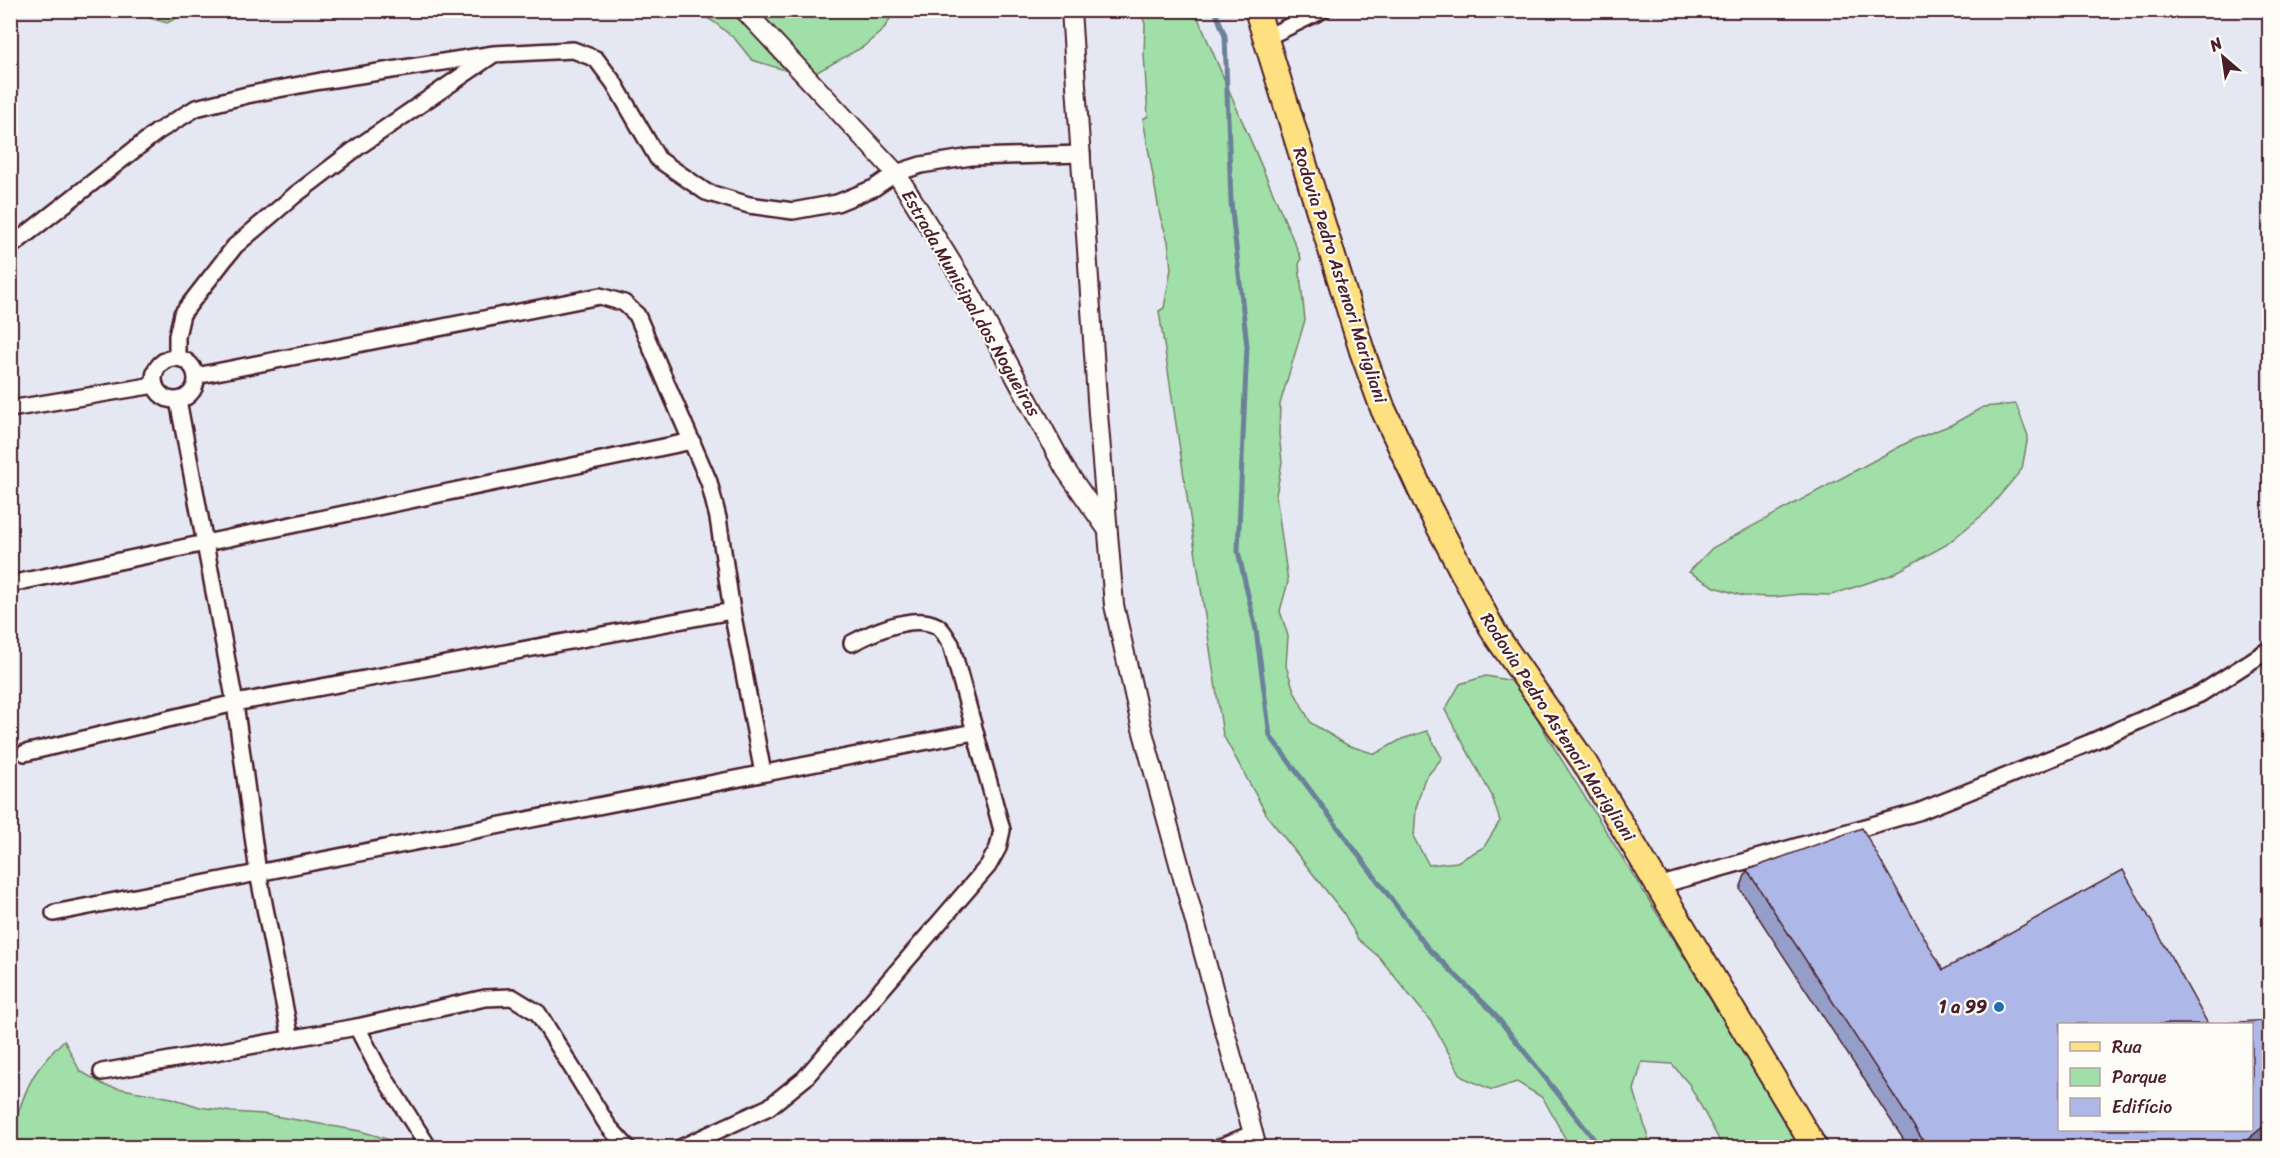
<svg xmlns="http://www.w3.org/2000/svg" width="2280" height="1158" font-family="Sriracha,sans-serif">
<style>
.green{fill:#a0dfa7;stroke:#757f69;stroke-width:1.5}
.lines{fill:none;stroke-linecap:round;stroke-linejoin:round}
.stream{stroke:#6c8199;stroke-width:5}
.minor-casing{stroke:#4a1f2b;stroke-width:20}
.tertiary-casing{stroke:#4a1f2b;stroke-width:22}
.primary-casing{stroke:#4a1f2b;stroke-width:28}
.minor{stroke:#fdfcf7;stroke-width:15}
.tertiary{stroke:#fdfcf7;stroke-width:18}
.primary{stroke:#fde080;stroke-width:24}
.wall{fill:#959ec8;stroke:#4a1f2b;stroke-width:1.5}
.shaded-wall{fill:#7981a3;stroke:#4a1f2b;stroke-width:1.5}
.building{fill:#adb8e9;stroke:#4a1f2b;stroke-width:1.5;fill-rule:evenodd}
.poi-dot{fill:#1f6fb2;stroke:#fdfcf7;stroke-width:2}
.labels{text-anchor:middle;stroke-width:4.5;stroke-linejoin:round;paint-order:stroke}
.street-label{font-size:18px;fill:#4a1f2b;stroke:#fdfcf7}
.poi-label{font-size:18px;font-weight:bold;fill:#4a1f2b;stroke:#fdfcf7;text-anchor:end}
</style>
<rect width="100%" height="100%" fill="#e5e8f3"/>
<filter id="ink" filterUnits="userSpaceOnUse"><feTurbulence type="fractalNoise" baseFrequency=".0167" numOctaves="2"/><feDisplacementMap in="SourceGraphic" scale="12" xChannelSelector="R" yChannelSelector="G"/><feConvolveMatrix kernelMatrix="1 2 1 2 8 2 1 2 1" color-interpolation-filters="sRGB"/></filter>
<g filter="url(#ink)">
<g class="green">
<path d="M137 11H190L167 23 139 15Z"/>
<path d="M695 11H895L883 30 863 47 808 77 752 60 735 39 714 22Z"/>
<path d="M1141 11H1195L1301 258 1299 265 1305 320 1280 404 1279 434 1282 462 1276 495 1288 582 1280 611 1288 636 1286 666 1294 691 1311 723 1347 745 1375 754 1402 739 1427 731 1442 758 1424 780 1416 808 1414 838 1429 865 1457 862 1484 847 1500 821 1492 796 1445 710 1460 684 1486 676 1518 682 1550 741 1802 1147H1723L1689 1084 1672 1064 1642 1062 1634 1090 1651 1147H1570L1543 1098 1517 1082 1492 1090 1462 1077 1432 1023 1379 957 1358 939 1343 912 1268 817 1223 735 1159 311 1164 308 1171 269 1168 241 1160 216 1143 119 1148 116 1144 54 1145 24Z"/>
<path d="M2016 404 2028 436 2022 469 1986 512 1946 545 1891 575 1831 595 1801 594 1774 597 1743 596 1715 587 1689 572 1712 548 1912 440 1951 425 1983 407Z"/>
<path d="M64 1040 80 1071 106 1086 172 1098 200 1107 232 1112 263 1114 360 1131 414 1147H11V1119L17 1117C28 1080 37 1067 64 1040Z"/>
</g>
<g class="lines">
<path class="stream" d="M1215 10 1225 36 1231 202 1247 346 1238 551 1256 630 1270 736 1427 947 1493 1012 1601 1148"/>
<defs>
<g id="minor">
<path d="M1265 38 1323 10"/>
<path d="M10 247 157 132 196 108 247 95 321 81 494 54 573 50 596 59 614 83 658 159 706 192 749 205 793 211 837 203 874 188 896 173 921 165 971 157 1082 154"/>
<path d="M177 358V336L182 314 235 246 295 195 358 147 491 56"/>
<circle cx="175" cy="379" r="21"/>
<path d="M196 376 600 296 624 303 637 315 709 482 718 518 732 611 763 773"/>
<path d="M178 400 235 703 258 873 291 1039"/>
<path d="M10 409 155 385"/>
<path d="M10 584 692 441"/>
<path d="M25 753 235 703 732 611"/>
<path d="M1658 886 1918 812 2089 743 2200 694 2270 649"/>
<path d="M54 913 974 732"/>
<path d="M357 1027 377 1066 429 1148"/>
<path d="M102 1072 357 1027 485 998 512 997 538 1013 608 1126 628 1148"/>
<path d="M680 1148 769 1107 805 1078 988 866 998 848 1002 830 951 644C947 639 943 629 937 626 913 613 873 632 852 643"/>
<path d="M1218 1148 1254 1133"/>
</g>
<g id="tertiary">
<path d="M744 10 896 173 971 294 1065 469 1107 529"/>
<path d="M1071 10 1098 414 1114 605 1141 725 1257 1148"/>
</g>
<path id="primary" d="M1257 10 1362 351 1383 409 1428 506 1495 634 1584 762 1815 1148"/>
</defs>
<use href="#minor" class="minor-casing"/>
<use href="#tertiary" class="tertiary-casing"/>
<use href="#primary" class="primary-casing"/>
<use href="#minor" class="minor"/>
<use href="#tertiary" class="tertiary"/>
<use href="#primary" class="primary"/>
</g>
<path class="wall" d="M1747 870 1943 970 2208 1024 2253 1148H1909L1740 889Z"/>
<path class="shaded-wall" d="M2270 1121V1134L2253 1148H2237Z"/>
<path class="building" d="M1862 828 1943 970 2123 870 2208 1024 2270 1020V1121L2237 1148H1928L1747 870ZM2060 1024H2252V1130H2060Z"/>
</g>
<circle class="poi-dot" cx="1999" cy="1007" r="6"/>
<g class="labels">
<g class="street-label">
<text transform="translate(1340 275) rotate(72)" y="6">Rodovia Pedro Astenori Marigliani</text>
<text transform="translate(971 303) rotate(60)" y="6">Estrada Municipal dos Nogueiras</text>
<text transform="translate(1558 727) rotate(57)" y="6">Rodovia Pedro Astenori Marigliani</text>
</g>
<g class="poi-label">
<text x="1987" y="1013">1 a 99</text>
</g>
</g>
<rect width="2280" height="1158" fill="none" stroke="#fdfcf7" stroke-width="36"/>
<rect x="18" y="18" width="2244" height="1122" fill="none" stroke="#4a1f2b" stroke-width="2" filter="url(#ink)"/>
<rect x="2058" y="1023" width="195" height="108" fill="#fdfcf7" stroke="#b5a4a5" stroke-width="1.5"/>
<rect x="2070" y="1042" width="30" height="9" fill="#fde080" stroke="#b5a4a5" stroke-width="1.5"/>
<text x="2112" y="1053" font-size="18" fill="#4a1f2b">Rua</text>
<rect x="2070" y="1068" width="30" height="18" fill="#a0dfa7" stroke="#b5a4a5" stroke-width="1.5"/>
<text x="2112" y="1083" font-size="18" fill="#4a1f2b">Parque</text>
<rect x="2070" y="1098" width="30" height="18" fill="#adb8e9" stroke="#b5a4a5" stroke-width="1.5"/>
<text x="2112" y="1113" font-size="18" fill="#4a1f2b">Edifício</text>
<g transform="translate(2223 57) rotate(331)" stroke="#fdfcf7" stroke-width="4.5" paint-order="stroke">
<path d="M0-4.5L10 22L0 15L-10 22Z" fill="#4a1f2b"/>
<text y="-9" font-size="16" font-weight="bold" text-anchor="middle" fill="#4a1f2b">N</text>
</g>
</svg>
